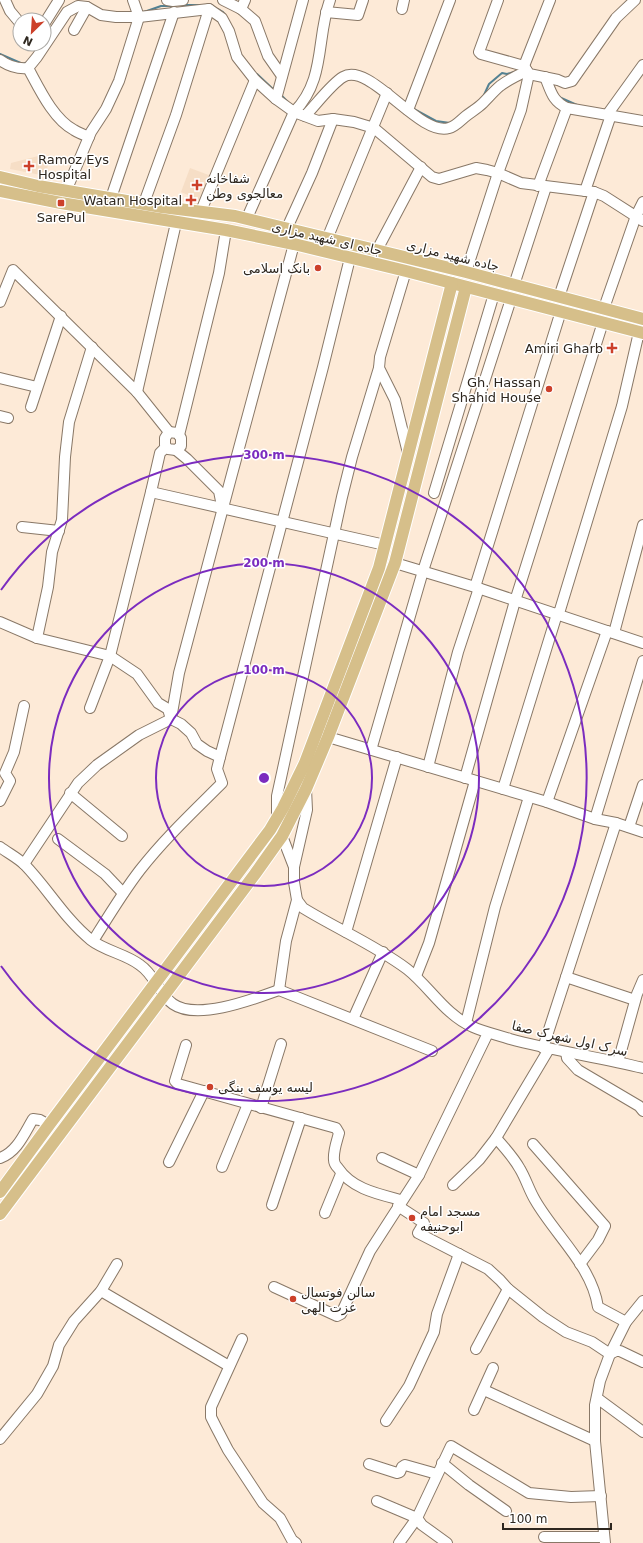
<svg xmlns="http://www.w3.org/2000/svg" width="643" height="1543" font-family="'DejaVu Sans','Noto Naskh Arabic',sans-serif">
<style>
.built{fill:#f6dec6}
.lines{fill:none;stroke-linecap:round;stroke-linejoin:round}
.stream{stroke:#538192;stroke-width:2}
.minor-casing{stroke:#897867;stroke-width:12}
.major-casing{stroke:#fff;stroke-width:14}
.minor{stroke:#fff;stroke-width:10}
.major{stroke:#d6bf8a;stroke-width:12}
.ring{fill:none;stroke:#7b2cbf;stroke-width:2}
.poi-dot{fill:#cc402a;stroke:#fff;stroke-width:1.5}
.labels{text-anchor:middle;stroke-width:3;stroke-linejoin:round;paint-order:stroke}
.poi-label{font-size:13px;fill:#2e271f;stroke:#fff;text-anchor:start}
.street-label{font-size:13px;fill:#2e271f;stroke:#fff}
.centre{fill:#7b2cbf;stroke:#fff;stroke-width:2}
.ring-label{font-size:12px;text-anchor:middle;font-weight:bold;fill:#7b2cbf;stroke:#fff;stroke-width:3;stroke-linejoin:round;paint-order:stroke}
</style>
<rect width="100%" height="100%" fill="#fdead7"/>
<g class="built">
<path d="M42 155 49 156 46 176 10 169 11 163Z"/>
<path d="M190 168 214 177 204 202 181 192Z"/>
</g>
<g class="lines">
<g class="stream">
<path d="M179 5H204"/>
<path d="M218 9 223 12 225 15"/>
<path d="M144 12 161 6H172"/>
<path d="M0 54 23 64 28 62"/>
<path d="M257 74 274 90"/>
<path d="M281 95 288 102"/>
<path d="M484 95 489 84 502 73 507 74 514 72"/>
<path d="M559 97 577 105"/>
<path d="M412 108 436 121 450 123"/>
</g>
<defs>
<g id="minor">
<path d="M5 0 10 11 20 23"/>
<path d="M167 0 173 1 183 0"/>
<path d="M223 0 241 9 255 21 268 56 282 76"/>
<path d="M498 0 479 52 481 54 524 66 529 74 558 80 565 83 572 81 616 18 635 0"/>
<path d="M241 9 245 0"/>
<path d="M402 9 404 0"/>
<path d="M326 12 358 15 363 0"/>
<path d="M44 24 59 0"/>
<path d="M74 30 87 7"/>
<path d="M0 60C8 66 18 69 28 68L37 57 67 12 78 6 87 7 101 15 116 17H139L209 9 222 18 229 31 237 57 255 80 276 99 294 112 318 121 333 119 354 122 374 128 432 177 439 179 476 168 487 170 498 173 521 183 594 192 604 196 643 221"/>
<path d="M524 66 550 0"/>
<path d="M28 68C39 88 53 119 74 130 79 133 84 135 89 137"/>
<path d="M545 77C551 91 552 101 567 108L643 121"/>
<path d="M276 99 303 0"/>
<path d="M408 110 450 0"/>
<path d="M607 115 643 65"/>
<path d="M305 116C315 106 331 84 343 77 370 61 419 137 449 128 455 127 461 120 466 116 471 112 478 108 483 103 489 97 494 91 500 86 508 80 518 75 527 71"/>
<path d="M538 186 567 108"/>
<path d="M585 191 611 115"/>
<path d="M111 198 174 12"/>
<path d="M61 203 91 132 106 109 119 81 139 17 133 0"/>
<path d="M144 203 176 115 209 9"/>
<path d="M201 211 255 80"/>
<path d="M247 218 294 112C326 80 316 38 330 0"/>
<path d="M287 228 312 173 333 119"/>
<path d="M327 239 387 93"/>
<path d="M377 250 421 167"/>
<path d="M466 272 498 173 521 110 529 74"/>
<path d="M514 285 546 187"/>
<path d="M559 297 594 192"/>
<path d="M0 302 13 270 137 392 169 432"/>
<path d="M604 308 636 216 643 202"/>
<path d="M0 378 37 387"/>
<path d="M137 392 176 223"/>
<path d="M31 407 61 316"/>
<path d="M0 416 8 418"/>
<path d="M169 432 177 433 181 438V446L176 450 168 449 165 445V438Z"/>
<path d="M179 435 219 273 226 230"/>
<path d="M176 450 187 459 219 491 222 506"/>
<path d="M408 453 395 400 379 368 380 357 408 264"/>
<path d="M151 492 385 545"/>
<path d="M434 493 494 294"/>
<path d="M22 527 59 531"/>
<path d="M395 563 475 587 643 643"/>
<path d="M475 587 561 311"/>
<path d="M0 622 37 638 110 656 137 674 158 703 168 709 171 719 181 724 191 733 197 744 207 751 220 757"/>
<path d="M614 633 643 525"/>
<path d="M37 638 48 587 52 552 62 520 65 457 69 422 92 347"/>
<path d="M90 708 110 656 151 492 160 453 166 447"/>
<path d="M171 719 179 673 232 474 294 244"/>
<path d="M328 737 547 802 595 819 616 823 643 832"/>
<path d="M371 750 423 571 511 299"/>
<path d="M428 767 458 652 479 588"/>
<path d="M465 778 515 601 603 322"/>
<path d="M503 789 557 614 560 610 622 406 639 332"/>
<path d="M70 793 122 836"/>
<path d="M0 801 10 781 5 773 14 752 24 706"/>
<path d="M547 802 607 631"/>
<path d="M277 818V796L342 497 352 457 379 368"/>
<path d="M595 819 643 661"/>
<path d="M629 827 643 785"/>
<path d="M282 836 294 867"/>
<path d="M58 839 105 874 123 893"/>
<path d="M0 847C8 853 18 858 25 865 48 889 65 919 91 940 105 951 126 954 140 965 155 975 159 994 173 1004 197 1021 254 999 279 990L432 1051"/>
<path d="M24 864 78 783 97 765 139 735 171 719"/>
<path d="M297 900 303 908C337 929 375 945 407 969 430 987 445 1015 473 1027 484 1032 498 1035 510 1039 554 1051 599 1057 643 1068"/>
<path d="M346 932 397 757"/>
<path d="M93 941C108 917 123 892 140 870 165 838 194 811 222 783L217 769 220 757 323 367 350 258"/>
<path d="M416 976 429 943 475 781"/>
<path d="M566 977 635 1000"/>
<path d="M279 990 286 941 297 900 294 882V867L307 810 306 789"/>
<path d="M353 1019 383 952"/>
<path d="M466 1023 495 907 529 797"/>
<path d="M186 1045 175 1081 178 1084 336 1128 339 1133C337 1141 333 1151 334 1160 334 1164 336 1166 338 1168 352 1189 378 1194 401 1200"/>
<path d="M543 1048 616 823"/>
<path d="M566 1052 567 1058 578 1070 639 1106 643 1111"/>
<path d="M618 1062 637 994 643 980"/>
<path d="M261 1108 281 1044"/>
<path d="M496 1138C505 1148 514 1158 520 1169 526 1179 529 1190 535 1200 555 1235 592 1266 598 1307L626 1322"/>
<path d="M533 1144 605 1226 598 1240 580 1264"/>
<path d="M0 1158C17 1152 24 1134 33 1119L40 1120 49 1125"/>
<path d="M382 1158 419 1175"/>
<path d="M169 1162 204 1091"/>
<path d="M222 1167 248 1104"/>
<path d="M453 1185 479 1160 496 1138 549 1049"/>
<path d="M272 1205 301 1118"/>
<path d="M398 1206 424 1223 418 1233 488 1269 500 1280 508 1289 543 1317 566 1332 592 1342 610 1354 616 1351H620L643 1362"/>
<path d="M325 1213 341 1174"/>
<path d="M274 1287 337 1316 341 1314 370 1251 419 1175 488 1033"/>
<path d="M101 1291 229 1366"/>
<path d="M242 1339 211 1407V1417L216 1427 228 1450 263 1503 280 1518 292 1540 296 1543"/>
<path d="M476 1349 508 1289"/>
<path d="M484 1390 595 1441"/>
<path d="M597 1398 643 1432"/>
<path d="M474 1410 493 1368"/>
<path d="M386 1421 409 1386 434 1332 437 1314 459 1254"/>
<path d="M0 1439 37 1394 53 1366 59 1345 74 1321 101 1291 117 1264"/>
<path d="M442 1463 469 1485 506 1511"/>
<path d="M369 1464 397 1473 400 1472 402 1467 405 1465 437 1474"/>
<path d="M377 1501 417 1518 422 1525 447 1543"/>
<path d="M544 1537H604"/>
<path d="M399 1543 417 1518 451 1446 529 1493 571 1497 601 1496"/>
<path d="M605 1543 595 1441V1405L600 1381 610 1354 626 1322 643 1301"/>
</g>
<g id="major">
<path d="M0 177 38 186 162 207 235 216 466 272 643 319"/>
<path d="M0 191 61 203 226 230 294 244 406 271 643 333"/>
<path d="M0 1192 49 1125 270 830 283 808 305 763 379 568 452 283"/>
<path d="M0 1214 255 874 282 836 306 789 328 737 395 563 466 287"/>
</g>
</defs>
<use href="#minor" class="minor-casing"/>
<use href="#major" class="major-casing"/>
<use href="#minor" class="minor"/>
<use href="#major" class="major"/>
</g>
<g class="ring">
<circle cx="264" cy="778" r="108"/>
<circle cx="264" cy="778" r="215"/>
<path d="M1 590A323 323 0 1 1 1 966"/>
</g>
<g class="poi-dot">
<path d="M27 160h4v4h4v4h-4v4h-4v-4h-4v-4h4z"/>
<path d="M195 179h4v4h4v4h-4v4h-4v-4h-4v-4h4z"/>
<path d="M189 194h4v4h4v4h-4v4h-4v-4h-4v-4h4z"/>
<rect x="57" y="199" width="8" height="8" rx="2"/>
<circle cx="318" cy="268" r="4"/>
<path d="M610 342h4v4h4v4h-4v4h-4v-4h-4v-4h4z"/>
<circle cx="549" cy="389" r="4"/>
<circle cx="210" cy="1087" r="4"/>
<circle cx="412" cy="1218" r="4"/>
<circle cx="293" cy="1299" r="4"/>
</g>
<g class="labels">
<g class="poi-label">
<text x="38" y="164">Ramoz Eys<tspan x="38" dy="15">Hospital</tspan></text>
<text x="206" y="183">شفاخانه<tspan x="206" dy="15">معالجوی وطن</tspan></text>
<text x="182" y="205" text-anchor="end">Watan Hospital</text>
<text x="61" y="222" text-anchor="middle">SarePul</text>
<text x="310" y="273" text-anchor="end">بانک اسلامی</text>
<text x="603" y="353" text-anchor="end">Amiri Gharb</text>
<text x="541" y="387" text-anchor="end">Gh. Hassan<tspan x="541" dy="15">Shahid House</tspan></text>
<text x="218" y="1092">لیسه یوسف بنگی</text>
<text x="420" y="1216">مسجد امام<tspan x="420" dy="15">ابوحنیفه</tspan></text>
<text x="301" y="1297">سالن فوتسال<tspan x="301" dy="15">عزت الهی</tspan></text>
</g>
<g class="street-label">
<text transform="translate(327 238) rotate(13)" y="5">جاده ای شهید مزاری</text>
<text transform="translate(453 255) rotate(14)" y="5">جاده شهید مزاری</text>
<text transform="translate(570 1038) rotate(13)" y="5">سرک اول شهرک صفا</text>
</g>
</g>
<circle cx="264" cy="778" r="6" class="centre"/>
<g class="ring-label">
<text x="264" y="459">300 m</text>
<text x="264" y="567">200 m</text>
<text x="264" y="674">100 m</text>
</g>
<g transform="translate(32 32) rotate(205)"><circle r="19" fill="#ffffff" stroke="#aba9a5"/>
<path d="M0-3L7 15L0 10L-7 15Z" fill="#cc402a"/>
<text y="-6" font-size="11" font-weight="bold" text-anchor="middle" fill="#2e271f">N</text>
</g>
<path d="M503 1523v6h108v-6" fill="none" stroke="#2e271f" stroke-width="2"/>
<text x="509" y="1523" font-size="12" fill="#2e271f" stroke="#ffffff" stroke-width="3" paint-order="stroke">100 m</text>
</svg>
